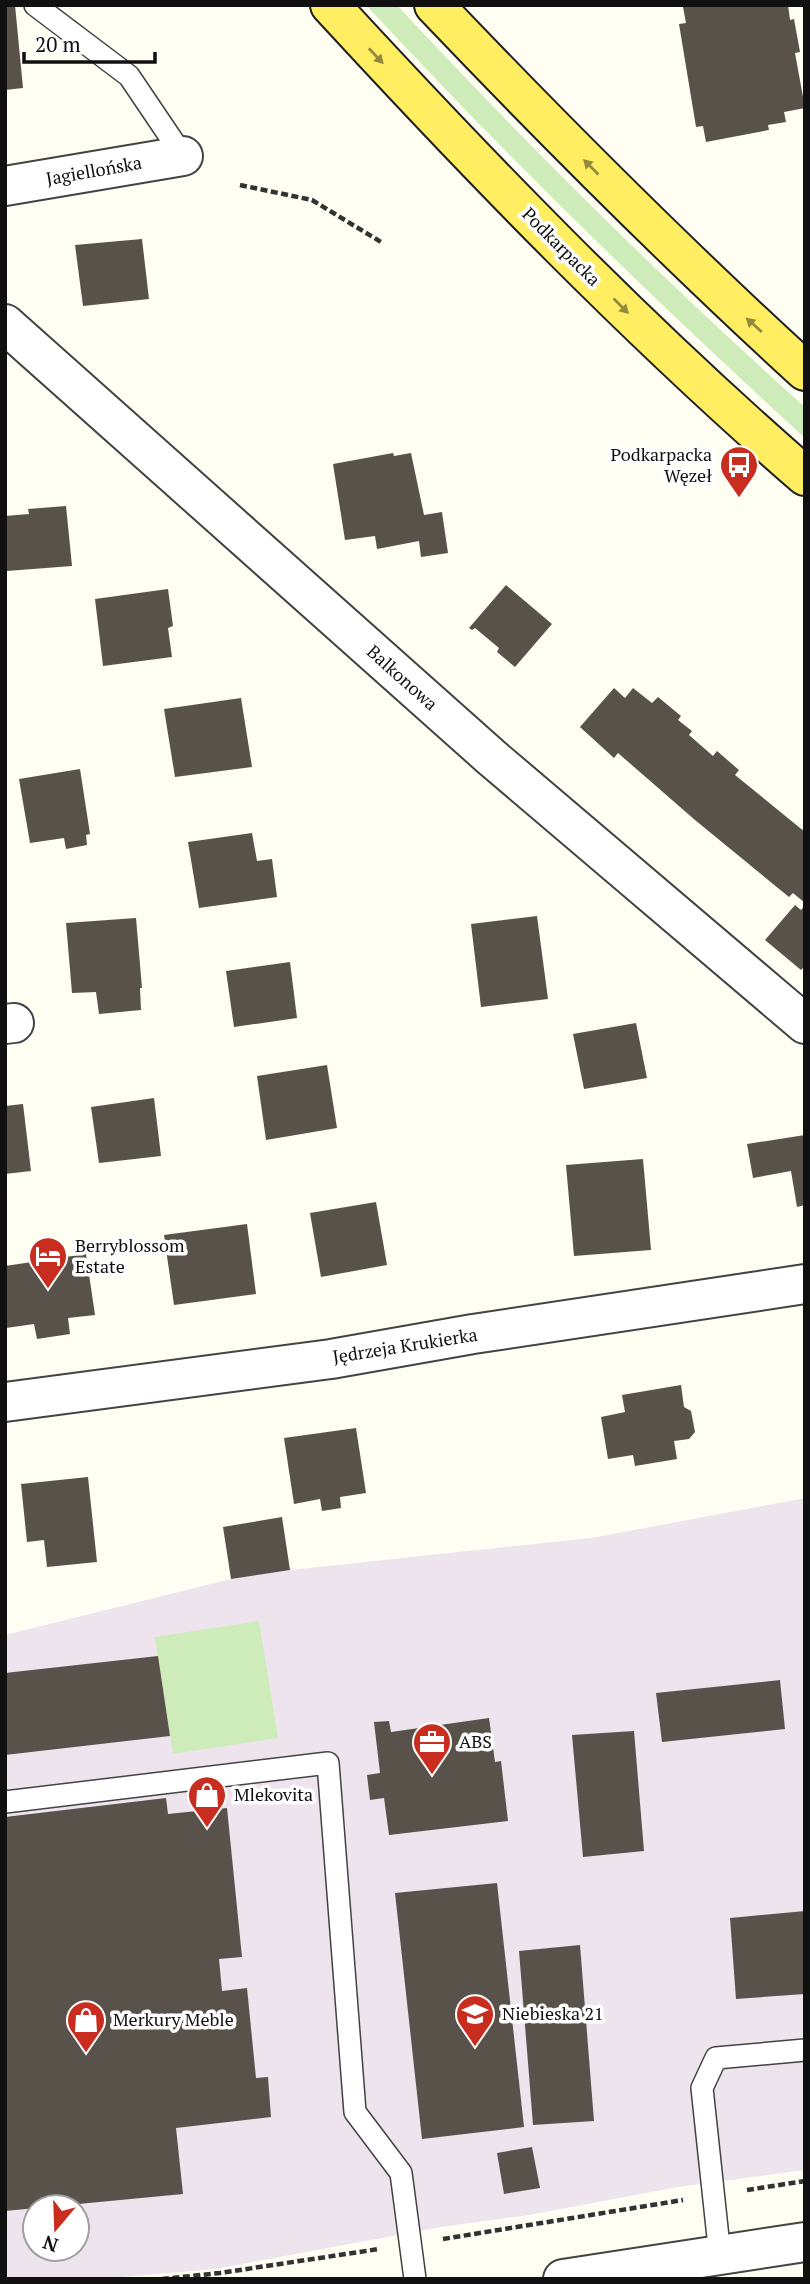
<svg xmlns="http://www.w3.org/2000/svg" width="810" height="2284" font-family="'PT Serif',serif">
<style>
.industrial{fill:#eee4ee;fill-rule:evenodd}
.green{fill:#cdecb9}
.building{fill:#59524b}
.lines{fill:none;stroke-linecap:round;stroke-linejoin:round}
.service-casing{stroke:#434343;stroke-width:24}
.minor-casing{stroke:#434343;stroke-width:42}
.tertiary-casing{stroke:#434343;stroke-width:42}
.primary-casing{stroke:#212121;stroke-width:42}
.path{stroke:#323232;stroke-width:4.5;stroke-dasharray:7 3.5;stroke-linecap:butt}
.service{stroke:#fff;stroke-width:21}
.minor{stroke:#fff;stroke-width:38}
.tertiary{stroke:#fff;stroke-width:38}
.primary{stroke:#ffed62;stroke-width:38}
.oneway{fill:#938a3d}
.labels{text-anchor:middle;stroke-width:7;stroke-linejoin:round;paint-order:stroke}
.street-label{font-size:18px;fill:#101010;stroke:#fff}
.poi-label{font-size:18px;fill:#101010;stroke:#fff;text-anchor:start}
</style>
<rect width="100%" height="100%" fill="#fffef2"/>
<path class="industrial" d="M805 1498V2170L678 2187 529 2215 441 2227 215 2269 100 2279H5V1635L231 1579 290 1570 591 1538ZM35 2207H77V2249H35Z"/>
<g class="green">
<path d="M366 5H397C527 145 663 280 805 407V438C653 299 506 156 366 5Z"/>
<path d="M259 1621 278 1738 173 1754 155 1637Z"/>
</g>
<g class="building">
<path d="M5 5H15L23 88 5 90Z"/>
<path d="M694 5H788L790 20 794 19 800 52 795 53 805 108 784 112 786 122 768 125 769 130 706 142 703 126 696 127 679 24 686 23 683 7Z"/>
<path d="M142 239 149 299 83 306 75 245Z"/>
<path d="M393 453 394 456 411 453 424 515 442 512 448 553 421 557 419 541 377 549 375 536 345 540 333 464Z"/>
<path d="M66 506 72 566 7 571 5 516 29 514 28 509Z"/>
<path d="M506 585 552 624 515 667 497 652 499 648 475 628 472 630 469 628Z"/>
<path d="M168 589 173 626 168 628 172 657 103 666 95 599Z"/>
<path d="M614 688 625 698 633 688 652 703 658 697 681 716 678 720 692 731 689 735 713 756 717 751 739 770 735 775 805 832V903L793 893 789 897 695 820 618 753 614 758 580 727Z"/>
<path d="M241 698 252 767 175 777 164 709Z"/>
<path d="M80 769 90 834 86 835 87 845 66 849 64 838 30 843 19 779Z"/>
<path d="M252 833 257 861 272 859 277 897 199 908 188 842Z"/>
<path d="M795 905 801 910 805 905V966L801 970 765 940Z"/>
<path d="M537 916 548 999 481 1007 471 924Z"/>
<path d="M136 918 142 988H140L141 1010 99 1014 96 992 72 993 66 923Z"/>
<path d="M290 962 297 1018 234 1027 226 971Z"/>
<path d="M636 1023 647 1078 584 1089 573 1034Z"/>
<path d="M327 1065 337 1128 266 1140 257 1076Z"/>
<path d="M154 1098 161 1156 99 1163 91 1107Z"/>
<path d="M23 1104 31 1171 5 1174V1106Z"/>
<path d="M805 1135V1205L797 1207 791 1171 753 1178 747 1144Z"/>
<path d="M643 1159 651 1250 574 1256 566 1165Z"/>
<path d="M376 1202 387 1265 321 1277 310 1213Z"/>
<path d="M247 1224 256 1294 174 1305 164 1235Z"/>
<path d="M86 1254 95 1315 68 1318 70 1334 37 1339 34 1324 6 1328 5 1266Z"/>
<path d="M681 1385 684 1407 691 1411 695 1432 689 1439 674 1441 677 1459 635 1466 633 1455 608 1459 601 1417 625 1412 622 1395Z"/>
<path d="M356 1428 366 1493 340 1497 341 1508 322 1511 320 1499 294 1504 284 1438Z"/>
<path d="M88 1477 97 1562 47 1567 44 1540 27 1542 21 1484Z"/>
<path d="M282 1517 290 1570 231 1579 223 1527Z"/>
<path d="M158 1656 170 1736 5 1755V1673Z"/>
<path d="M780 1680 785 1729 662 1742 656 1693Z"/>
<path d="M489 1718 495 1762 501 1761 508 1821 389 1835 384 1798 370 1800 367 1775 380 1773 374 1722 389 1721 391 1732Z"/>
<path d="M634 1731 644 1851 583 1857 572 1735Z"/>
<path d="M166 1798 168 1814 227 1808 242 1957 219 1959 222 1991 247 1988 256 2078 268 2077 271 2117 176 2128 183 2194 5 2211V1817Z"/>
<path d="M497 1883 524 2127 422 2139 395 1893Z"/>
<path d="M805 1911V1994L736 1999 730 1918Z"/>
<path d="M580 1945 594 2121 533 2125 519 1951Z"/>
<path d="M532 2147 540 2188 504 2194 497 2153Z"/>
</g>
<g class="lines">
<defs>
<g id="service">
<path d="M35 5 129 76 183 156"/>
<path d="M5 1802 328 1763 355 2112 401 2173 415 2279"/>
<path d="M720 2256 702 2088 716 2058 805 2050"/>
</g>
<g id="minor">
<path d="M5 186 183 156"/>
<path d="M5 324 491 757 805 1024"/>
<path d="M5 1024 14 1023"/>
<path d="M5 1402 331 1359 473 1334 805 1284"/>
</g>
<path id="tertiary" d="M563 2279 805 2242"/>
<g id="primary">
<path d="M330 5C481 169 637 330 805 476"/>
<path d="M434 5C554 131 677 254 805 371"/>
</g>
</defs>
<use href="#service" class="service-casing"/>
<use href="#minor" class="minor-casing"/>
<use href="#tertiary" class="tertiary-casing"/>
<use href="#primary" class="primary-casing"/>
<g class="path">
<path d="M240 185 312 200 381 242"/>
<path d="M747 2190 805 2181"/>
<path d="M443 2239 683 2200"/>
<path d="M162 2279 220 2273 379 2249"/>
</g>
<use href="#service" class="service"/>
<use href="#minor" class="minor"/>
<use href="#tertiary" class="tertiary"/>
<use href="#primary" class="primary"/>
</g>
<defs><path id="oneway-solid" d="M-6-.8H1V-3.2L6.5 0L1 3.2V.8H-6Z" transform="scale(1.75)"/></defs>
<g class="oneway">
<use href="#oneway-solid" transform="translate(376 56) rotate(47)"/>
<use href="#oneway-solid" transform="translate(591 167) rotate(-135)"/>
<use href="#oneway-solid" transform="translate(621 306) rotate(45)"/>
<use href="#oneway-solid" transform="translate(754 325) rotate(-138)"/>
</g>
<defs>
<symbol id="bus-pin" viewBox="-11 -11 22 30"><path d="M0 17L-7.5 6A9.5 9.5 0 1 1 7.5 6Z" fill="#c82d1f" stroke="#fff"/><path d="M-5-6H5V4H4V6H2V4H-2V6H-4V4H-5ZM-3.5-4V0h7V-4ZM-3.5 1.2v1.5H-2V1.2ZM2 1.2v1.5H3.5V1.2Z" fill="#fff"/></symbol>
<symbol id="hotel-pin" viewBox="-11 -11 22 30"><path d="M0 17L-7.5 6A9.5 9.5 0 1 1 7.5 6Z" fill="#c82d1f" stroke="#fff"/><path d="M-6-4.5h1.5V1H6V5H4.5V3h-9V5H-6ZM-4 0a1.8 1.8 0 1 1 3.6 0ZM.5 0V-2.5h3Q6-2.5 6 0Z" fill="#fff"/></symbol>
<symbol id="office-pin" viewBox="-11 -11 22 30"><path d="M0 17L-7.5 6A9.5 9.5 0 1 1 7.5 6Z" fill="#c82d1f" stroke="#fff"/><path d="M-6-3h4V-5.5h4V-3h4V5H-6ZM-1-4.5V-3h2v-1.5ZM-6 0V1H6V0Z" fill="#fff"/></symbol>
<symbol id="shop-pin" viewBox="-11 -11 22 30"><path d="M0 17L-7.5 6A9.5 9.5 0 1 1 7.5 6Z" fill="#c82d1f" stroke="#fff"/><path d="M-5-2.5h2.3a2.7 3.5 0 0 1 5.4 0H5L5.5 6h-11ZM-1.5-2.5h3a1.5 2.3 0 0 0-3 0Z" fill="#fff"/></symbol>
<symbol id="school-pin" viewBox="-11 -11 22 30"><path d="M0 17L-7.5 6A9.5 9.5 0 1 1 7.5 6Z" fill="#c82d1f" stroke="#fff"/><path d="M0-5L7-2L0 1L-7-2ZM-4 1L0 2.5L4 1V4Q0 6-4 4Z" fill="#fff"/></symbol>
</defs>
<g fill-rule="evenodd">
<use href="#bus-pin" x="717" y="443" width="44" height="60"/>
<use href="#hotel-pin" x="26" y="1234" width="44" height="60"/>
<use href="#office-pin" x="410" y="1720" width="44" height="60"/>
<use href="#shop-pin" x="185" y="1773" width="44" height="60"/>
<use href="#school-pin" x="453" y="1992" width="44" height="60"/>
<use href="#shop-pin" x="64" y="1998" width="44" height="60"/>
</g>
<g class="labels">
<g class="street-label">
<text transform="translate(94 171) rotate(-10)" y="6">Jagiellońska</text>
<text transform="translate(561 247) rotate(45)" y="6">Podkarpacka</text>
<text transform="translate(402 678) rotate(42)" y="6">Balkonowa</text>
<text transform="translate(405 1346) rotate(-9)" y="6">Jędrzeja Krukierka</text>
</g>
<g class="poi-label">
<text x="712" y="461" text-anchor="end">Podkarpacka<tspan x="712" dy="21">Węzeł</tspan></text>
<text x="75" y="1252">Berryblossom<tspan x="75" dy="21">Estate</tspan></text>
<text x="459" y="1748">ABS</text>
<text x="234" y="1801">Mlekovita</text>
<text x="502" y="2020">Niebieska 21</text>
<text x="113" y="2026">Merkury Meble</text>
</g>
</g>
<rect width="810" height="2284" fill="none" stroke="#101010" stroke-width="14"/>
<g transform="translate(56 2228) rotate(199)"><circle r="33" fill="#ffffff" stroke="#9f9f9f" stroke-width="2"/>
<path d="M0-5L12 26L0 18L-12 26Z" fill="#c82d1f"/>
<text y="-10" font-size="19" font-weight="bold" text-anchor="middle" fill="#101010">N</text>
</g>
<path d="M24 52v10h131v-10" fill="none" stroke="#101010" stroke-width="3.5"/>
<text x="35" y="52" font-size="21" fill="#101010" stroke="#ffffff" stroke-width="5" paint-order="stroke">20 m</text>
</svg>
